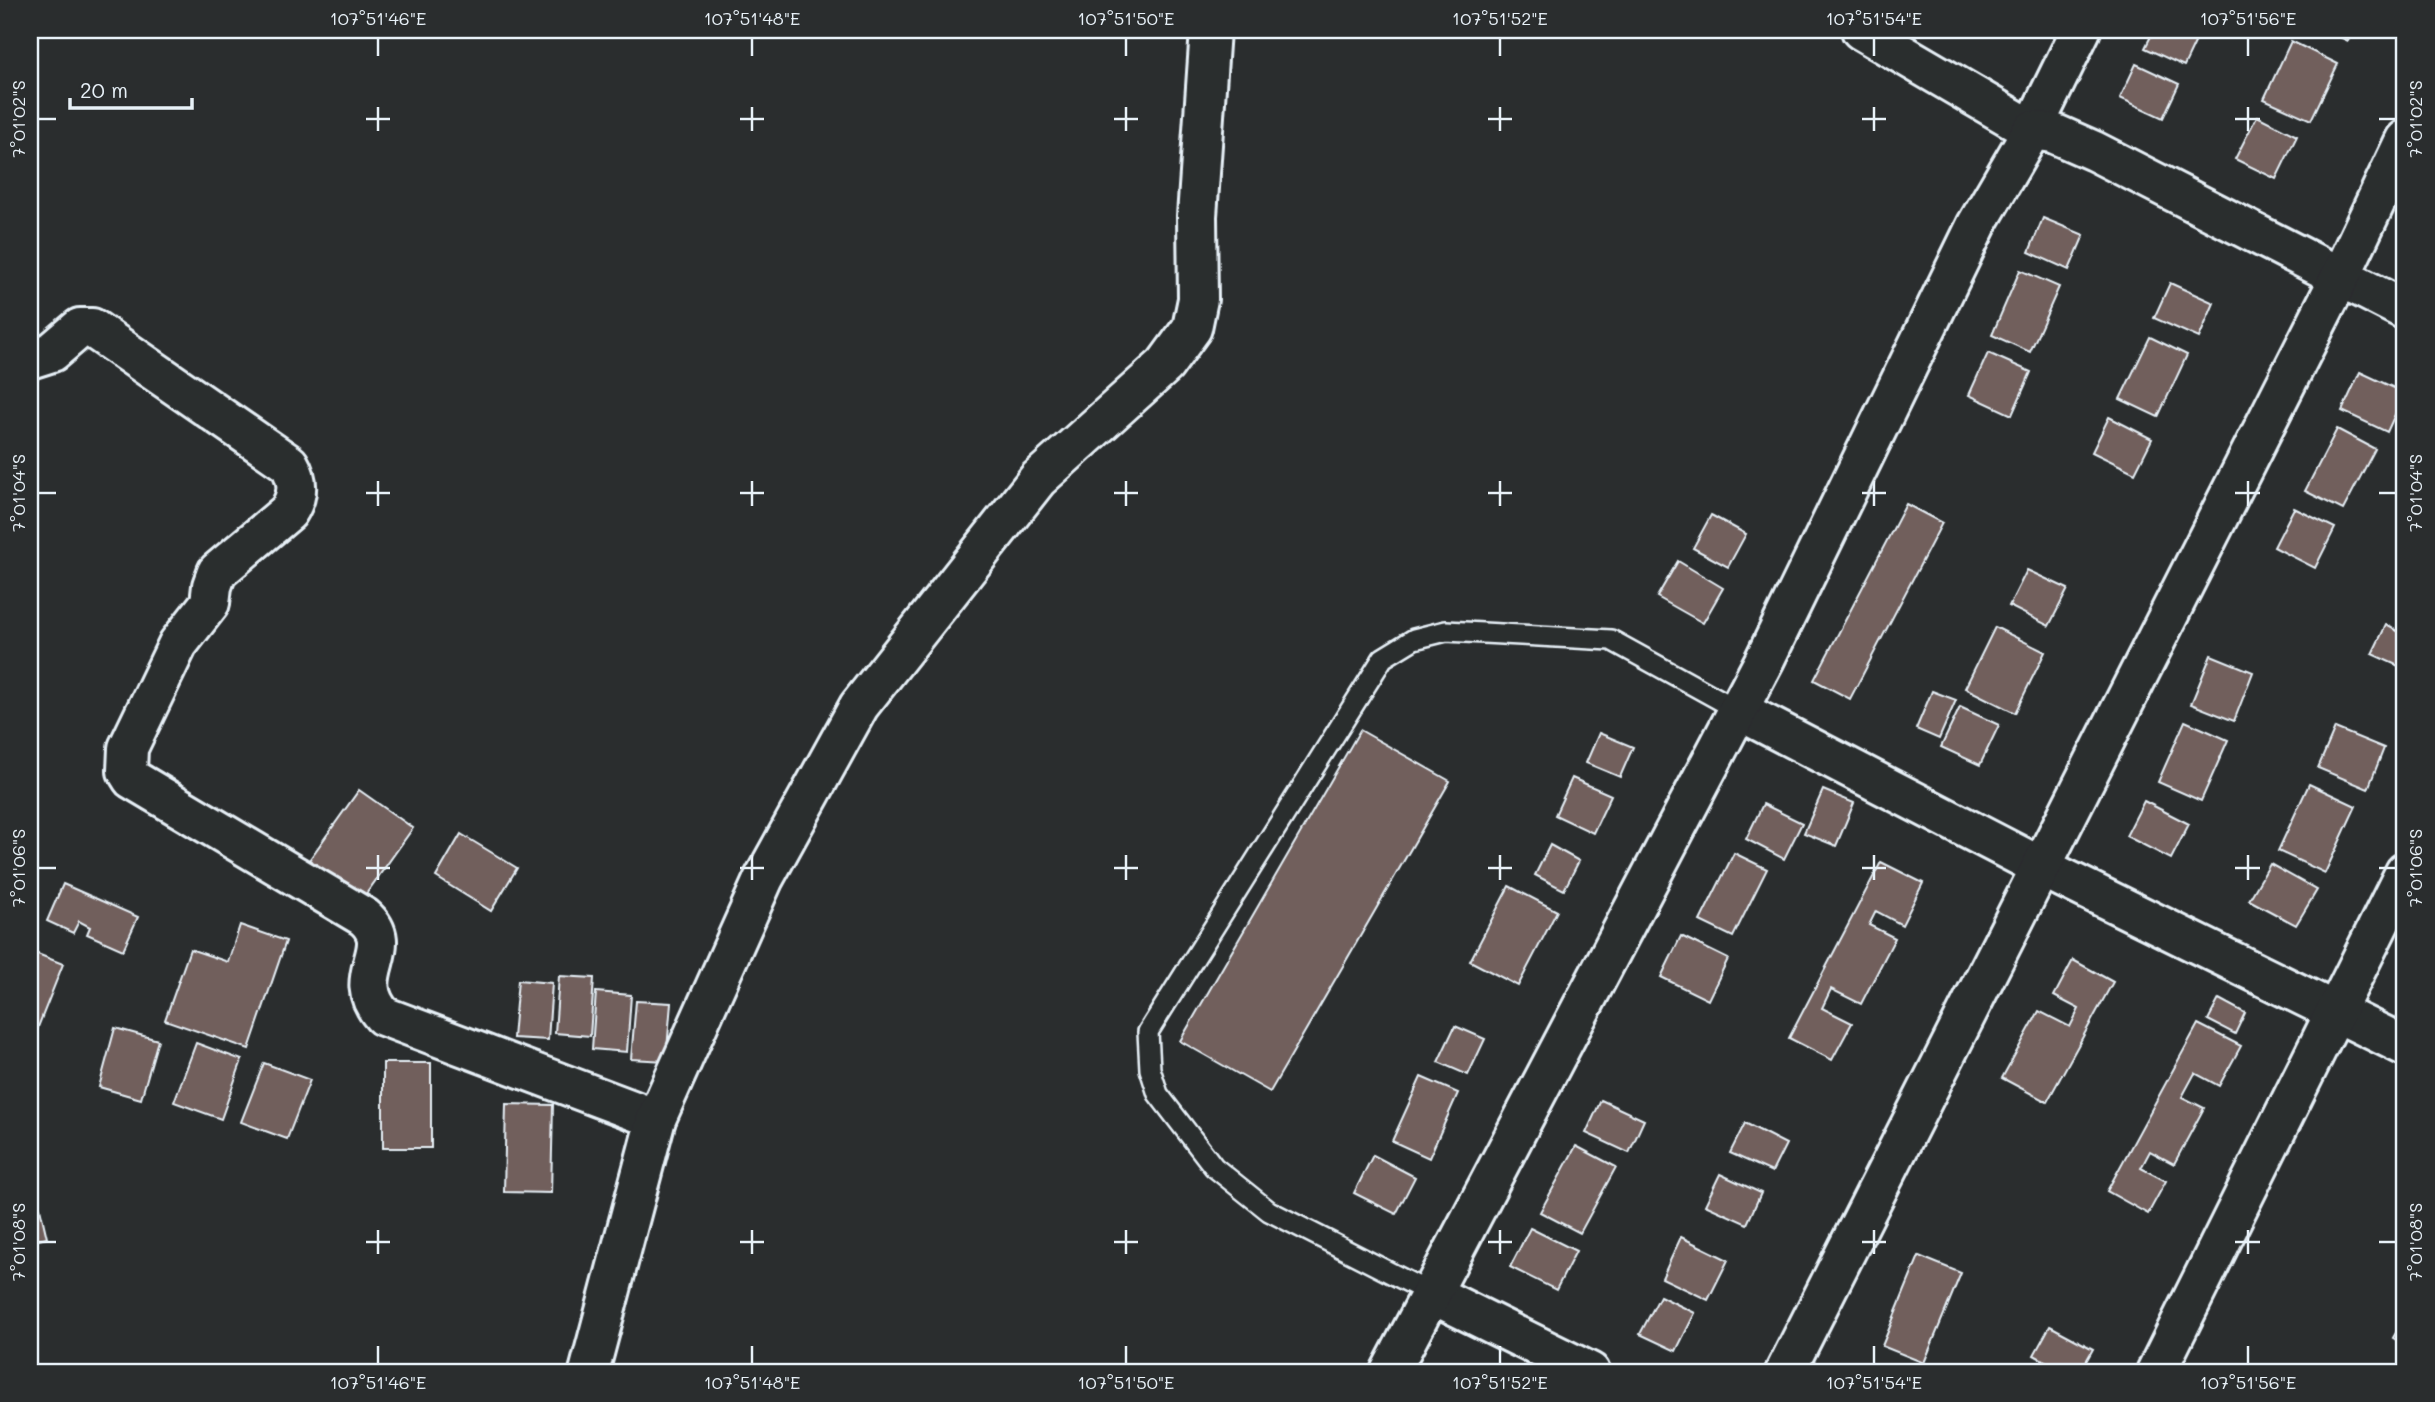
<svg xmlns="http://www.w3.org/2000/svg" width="2435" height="1402" font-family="Mali,sans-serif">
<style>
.building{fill:#715f5c;stroke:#e8f1f8;stroke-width:2}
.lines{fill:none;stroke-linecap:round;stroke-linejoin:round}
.lane-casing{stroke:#e8f1f8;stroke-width:24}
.street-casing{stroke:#e8f1f8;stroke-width:44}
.lane{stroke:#2a2d2e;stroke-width:19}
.street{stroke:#2a2d2e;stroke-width:38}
.ticks{fill:none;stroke:#e8f1f8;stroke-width:2.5}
.neatline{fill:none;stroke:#e8f1f8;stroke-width:2.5}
.ticks-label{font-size:18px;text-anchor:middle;fill:#e8f1f8}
</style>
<rect width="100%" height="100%" fill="#2a2d2e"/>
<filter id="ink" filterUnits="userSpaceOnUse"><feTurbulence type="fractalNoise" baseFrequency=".0143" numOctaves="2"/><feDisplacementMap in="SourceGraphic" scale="14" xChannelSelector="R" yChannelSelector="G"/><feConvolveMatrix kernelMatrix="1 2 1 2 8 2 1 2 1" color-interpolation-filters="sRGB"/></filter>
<g filter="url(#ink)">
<g class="building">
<path d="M2154 30H2201L2184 66 2145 48Z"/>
<path d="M2325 30H2354L2348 41Z"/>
<path d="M2291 41 2338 64 2311 120 2264 99Z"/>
<path d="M2136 64 2179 84 2163 118 2120 98Z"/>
<path d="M2257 116 2297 136 2276 179 2235 159Z"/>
<path d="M2043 218 2084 235 2069 270 2029 252Z"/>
<path d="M2020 270 2059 287 2030 352 1992 335Z"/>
<path d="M2170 283 2214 303 2199 338 2154 318Z"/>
<path d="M2150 337 2187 355 2158 417 2120 399Z"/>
<path d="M1988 353 2031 372 2012 415 1969 395Z"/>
<path d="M2360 372 2405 393 2387 432 2342 411Z"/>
<path d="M2109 417 2152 439 2135 473 2092 452Z"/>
<path d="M2337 429 2375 449 2343 510 2305 491Z"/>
<path d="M1906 504 1942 523 1850 699 1814 680Z"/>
<path d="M2294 508 2335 528 2315 568 2274 547Z"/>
<path d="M1711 515 1746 534 1728 567 1693 548Z"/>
<path d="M1678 561 1723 588 1703 623 1657 597Z"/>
<path d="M2027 570 2068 589 2049 626 2009 606Z"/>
<path d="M2405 595V615L2397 611Z"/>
<path d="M2386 625 2405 635V669L2372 654Z"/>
<path d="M1995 627 2045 652 2015 713 1965 688Z"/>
<path d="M2211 655 2253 672 2234 721 2191 704Z"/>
<path d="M1932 691 1956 700 1939 739 1916 729Z"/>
<path d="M1960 707 1999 725 1980 765 1941 747Z"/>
<path d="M2185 721 2228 740 2201 801 2158 782Z"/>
<path d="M2335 728 2384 748 2368 789 2318 768Z"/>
<path d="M1360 730 1450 781 1270 1092 1180 1041Z"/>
<path d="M1599 733 1633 747 1620 777 1586 763Z"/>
<path d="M1572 778 1611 795 1593 833 1555 815Z"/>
<path d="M2309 784 2356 806 2325 873 2278 851Z"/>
<path d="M359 790 413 828 361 901 307 863Z"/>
<path d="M1823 790 1854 803 1836 846 1804 833Z"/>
<path d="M2144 801 2189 824 2171 859 2126 836Z"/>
<path d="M1763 804 1802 823 1784 859 1746 839Z"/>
<path d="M461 834 517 868 491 911 436 877Z"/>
<path d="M1550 845 1579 861 1564 890 1535 875Z"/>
<path d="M1734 853 1767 869 1733 937 1700 921Z"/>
<path d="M1881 862 1923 883 1902 925 1876 911 1869 925 1895 938 1861 1004 1831 989 1822 1008 1852 1023 1832 1060 1789 1038Z"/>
<path d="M2270 864 2317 890 2296 925 2249 900Z"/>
<path d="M63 884 138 917 123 950 87 934 90 927 79 921 73 933 47 921Z"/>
<path d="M1509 886 1557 911 1518 986 1470 961Z"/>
<path d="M240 925 286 941 249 1049 165 1020 190 949 228 962Z"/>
<path d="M1681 936 1728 959 1708 1000 1661 977Z"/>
<path d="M30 951 63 964 36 1032 30 1029Z"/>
<path d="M2073 960 2113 982 2047 1102 2002 1078 2039 1011 2070 1027 2079 1009 2054 996Z"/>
<path d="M559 976 594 978 590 1036 555 1033Z"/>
<path d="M518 980 552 983 548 1040 513 1038Z"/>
<path d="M596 992 631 995 627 1052 592 1049Z"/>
<path d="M2219 999 2245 1013 2235 1034 2208 1020Z"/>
<path d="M636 1001 671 1003 666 1061 631 1059Z"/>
<path d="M2198 1024 2241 1046 2219 1086 2195 1073 2182 1097 2204 1108 2174 1164 2150 1151 2141 1168 2166 1181 2148 1214 2107 1191Z"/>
<path d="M1455 1026 1485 1039 1468 1075 1438 1062Z"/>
<path d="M115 1028 158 1040 141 1099 99 1087Z"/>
<path d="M196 1043 242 1060 221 1119 174 1102Z"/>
<path d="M264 1063 310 1080 287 1139 241 1122Z"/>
<rect x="383" y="1063" width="48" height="85"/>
<path d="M1421 1077 1458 1093 1429 1158 1392 1141Z"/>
<path d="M1601 1100 1644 1120 1629 1153 1586 1133Z"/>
<path d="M506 1104 553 1105 551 1193 504 1192Z"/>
<path d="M1745 1123 1786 1144 1772 1172 1730 1153Z"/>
<path d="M1576 1146 1616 1167 1580 1233 1540 1212Z"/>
<path d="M1373 1155 1415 1177 1396 1214 1354 1193Z"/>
<path d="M1720 1174 1761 1193 1747 1224 1705 1205Z"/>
<path d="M40 1208 47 1238 30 1242V1210Z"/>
<path d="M1530 1228 1576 1251 1556 1290 1510 1267Z"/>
<path d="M1681 1237 1728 1260 1708 1300 1662 1278Z"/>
<path d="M1919 1256 1961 1273 1924 1363 1882 1346Z"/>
<path d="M1660 1296 1695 1313 1676 1351 1640 1334Z"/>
<path d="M2405 1317V1345L2393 1338Z"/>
<path d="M2050 1326 2093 1349 2080 1372H2065L2034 1355Z"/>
</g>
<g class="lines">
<defs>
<path id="lane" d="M1432 1294 1269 1211 1214 1167 1158 1094 1150 1069 1148 1032 1383 658 1414 639 1446 631 1611 640 1738 710"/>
<g id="street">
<path d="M1861 30 2032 130 2081 30"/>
<path d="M30 359 52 352 80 328H92L289 464C299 481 299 495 288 512L217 572 212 586 210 603 178 644 128 748 127 771 132 779 364 917C400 948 346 975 383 1016L656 1119"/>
<path d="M1738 710 2041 867 2405 1046"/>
<path d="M1432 1294 1590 1372"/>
<path d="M589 1372 656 1119 764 878 859 706 1038 479 1165 365 1192 328 1198 299 1197 216 1210 30"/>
<path d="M1390 1372 1764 661 1977 224 2032 130 2053 133 2094 151 2405 310"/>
<path d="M1785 1372 2340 277 2405 140"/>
<path d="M2156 1372 2405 872"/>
</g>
</defs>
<use href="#lane" class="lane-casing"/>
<use href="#street" class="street-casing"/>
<use href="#lane" class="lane"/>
<use href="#street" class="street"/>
</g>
</g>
<path class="ticks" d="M378 38V56M752 38V56M1126 38V56M1500 38V56M1874 38V56M2248 38V56M378 107V131M752 107V131M1126 107V131M1500 107V131M1874 107V131M2248 107V131M38 119H56M366 119H390M740 119H764M1114 119H1138M1488 119H1512M1862 119H1886M2235 119H2260M2379 119H2396M378 481V506M752 481V506M1126 481V506M1500 481V506M1874 481V506M2248 481V506M38 493H56M366 493H390M740 493H764M1114 493H1138M1488 493H1512M1862 493H1886M2235 493H2260M2379 493H2396M378 855V880M752 855V880M1126 855V880M1500 855V880M1874 855V880M2248 855V880M38 868H56M366 868H390M740 868H764M1114 868H1138M1488 868H1512M1862 868H1886M2235 868H2260M2379 868H2396M378 1230V1254M752 1230V1254M1126 1230V1254M1500 1230V1254M1874 1230V1254M2248 1230V1254M38 1242H56M366 1242H390M740 1242H764M1114 1242H1138M1488 1242H1512M1862 1242H1886M2235 1242H2260M2379 1242H2396M378 1346V1364M752 1346V1364M1126 1346V1364M1500 1346V1364M1874 1346V1364M2248 1346V1364"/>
<rect width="2435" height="1402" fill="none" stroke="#2a2d2e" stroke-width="77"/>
<path d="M70 98v10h122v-10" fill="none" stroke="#e8f1f8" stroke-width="3.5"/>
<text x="80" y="98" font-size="21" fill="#e8f1f8" stroke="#2a2d2e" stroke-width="5" paint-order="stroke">20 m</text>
<rect x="38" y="38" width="2358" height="1326" class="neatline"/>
<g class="ticks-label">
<text x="378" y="25">107°51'46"E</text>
<text x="752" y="25">107°51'48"E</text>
<text x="1126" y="25">107°51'50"E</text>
<text x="1500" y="25">107°51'52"E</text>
<text x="1874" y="25">107°51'54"E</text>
<text x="2248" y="25">107°51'56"E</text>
<text transform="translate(19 119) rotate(-90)" y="6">7°01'02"S</text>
<text transform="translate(2416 119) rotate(-90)" y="6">7°01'02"S</text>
<text transform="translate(19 493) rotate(-90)" y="6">7°01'04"S</text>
<text transform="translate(2416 493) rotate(-90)" y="6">7°01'04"S</text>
<text transform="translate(19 868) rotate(-90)" y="6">7°01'06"S</text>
<text transform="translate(2416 868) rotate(-90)" y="6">7°01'06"S</text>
<text transform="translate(19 1242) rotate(-90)" y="6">7°01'08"S</text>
<text transform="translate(2416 1242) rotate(-90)" y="6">7°01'08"S</text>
<text x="378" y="1389">107°51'46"E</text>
<text x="752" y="1389">107°51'48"E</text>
<text x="1126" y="1389">107°51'50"E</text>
<text x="1500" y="1389">107°51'52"E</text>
<text x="1874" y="1389">107°51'54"E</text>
<text x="2248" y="1389">107°51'56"E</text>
</g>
</svg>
